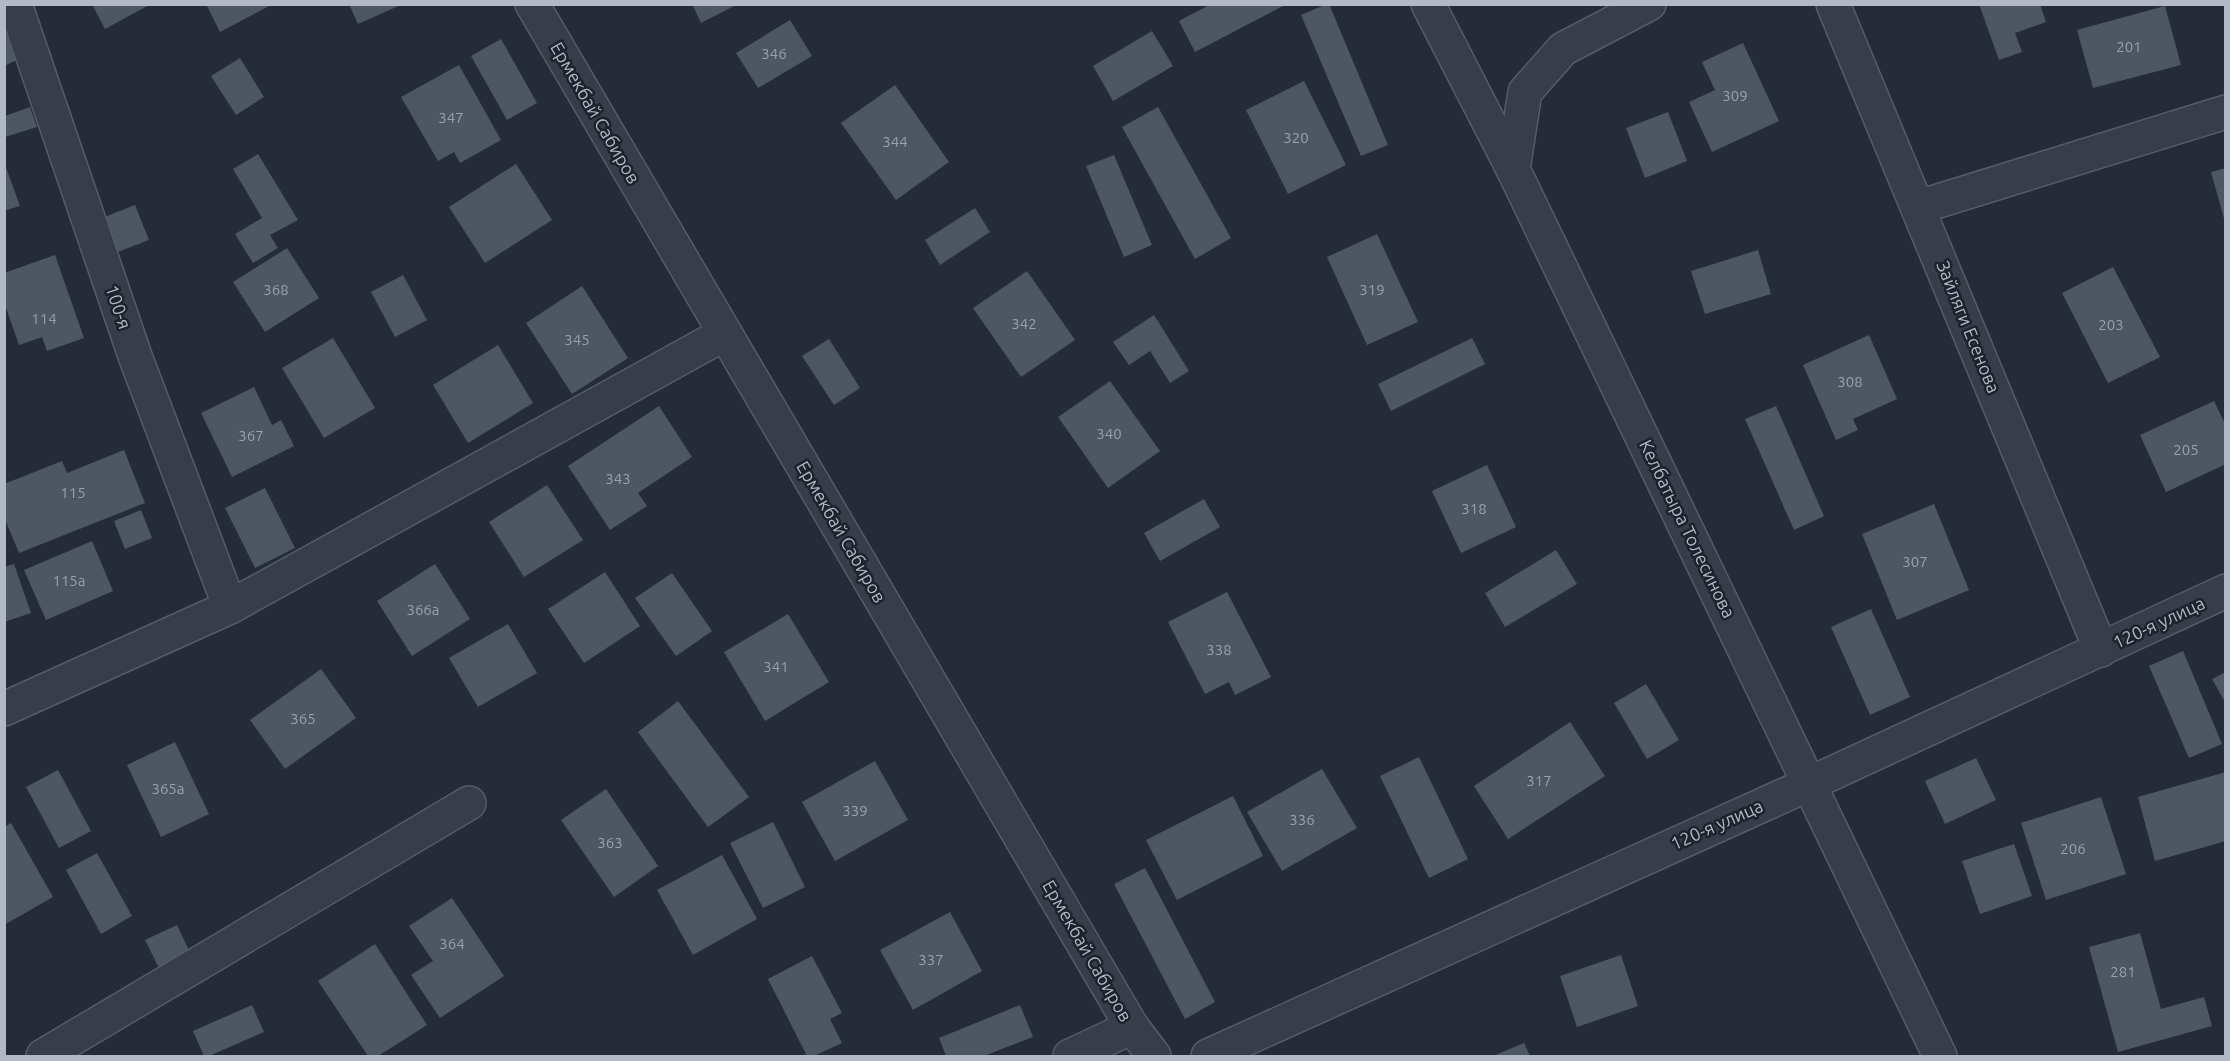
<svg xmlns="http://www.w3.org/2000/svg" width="2230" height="1061" font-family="Ubuntu,sans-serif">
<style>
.building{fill:#4d5663}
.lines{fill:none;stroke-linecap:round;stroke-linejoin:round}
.minor-casing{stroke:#565c66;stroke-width:36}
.minor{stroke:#383e49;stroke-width:33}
.labels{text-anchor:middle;stroke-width:5;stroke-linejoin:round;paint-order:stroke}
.number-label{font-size:15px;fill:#9aa0ac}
.street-label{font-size:18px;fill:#b3b9c4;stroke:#1d232d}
</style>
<rect width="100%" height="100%" fill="#252c38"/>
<g class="building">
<path d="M92 4H151L105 29Z"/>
<path d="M206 4H273L220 32Z"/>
<path d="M349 4H403L358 24Z"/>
<path d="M692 4H738L701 23Z"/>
<path d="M1211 4H1282L1283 6 1195 52 1179 21Z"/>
<path d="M1327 4H1329L1388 145 1361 156 1301 15Z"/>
<path d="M1979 4H2040L2046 22 2015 33 2022 52 1999 60Z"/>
<path d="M2165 6 2181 65 2093 88 2077 30Z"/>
<path d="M790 20 812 56 758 88 736 53Z"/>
<path d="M4 29 17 60 4 66Z"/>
<path d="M1152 31 1173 66 1113 101 1093 66Z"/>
<path d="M501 39 537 103 507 120 471 56Z"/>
<path d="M1743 43 1779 121 1712 152 1689 102 1715 90 1702 62Z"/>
<path d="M240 58 264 97 236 115 211 76Z"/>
<path d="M459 65 501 140 460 163 454 152 438 161 401 97Z"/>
<path d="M1304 81 1346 165 1288 194 1246 110Z"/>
<path d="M895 85 949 162 896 200 841 123Z"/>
<path d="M30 107 37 127 5 137V116Z"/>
<path d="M1158 107 1231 238 1195 259 1122 127Z"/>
<path d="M1668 112 1687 161 1645 178 1626 128Z"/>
<path d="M258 154 298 220 270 235 278 248 253 263 235 234 262 218 233 169Z"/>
<path d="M1114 155 1152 245 1124 257 1086 166Z"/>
<path d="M4 162 20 206 4 211Z"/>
<path d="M516 164 552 220 485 263 449 207Z"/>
<path d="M2226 168V222H2225L2211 172Z"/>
<path d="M135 205 149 240 115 253 102 218Z"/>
<path d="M975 208 990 232 940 265 925 240Z"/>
<path d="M1377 234 1418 322 1367 345 1327 257Z"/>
<path d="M287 248 319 298 265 332 233 282Z"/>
<path d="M1758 250 1771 294 1705 314 1691 271Z"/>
<path d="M55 255 84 338 47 351 42 337 19 345 4 302V273Z"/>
<path d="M2113 267 2160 357 2108 383 2062 293Z"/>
<path d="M1027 271 1075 340 1021 377 973 308Z"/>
<path d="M403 275 427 320 395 337 371 292Z"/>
<path d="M582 286 628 358 572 394 526 323Z"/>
<path d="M1154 315 1189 371 1170 383 1150 351 1129 365 1113 342Z"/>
<path d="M1869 335 1897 399 1853 419 1858 430 1836 440 1803 365Z"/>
<path d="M333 338 375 408 324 438 282 368Z"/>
<path d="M1472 338 1485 364 1391 411 1378 384Z"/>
<path d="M829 339 860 388 834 405 802 356Z"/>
<path d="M498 345 533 403 468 443 433 385Z"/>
<path d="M1110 381 1160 451 1108 488 1058 417Z"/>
<path d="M254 387 272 425 281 420 294 446 232 477 201 413Z"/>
<path d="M2214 401 2226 426V464L2166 492 2140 435Z"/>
<path d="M659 406 692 457 638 493 647 506 610 530 568 466Z"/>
<path d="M1776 406 1824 516 1794 530 1745 419Z"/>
<path d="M124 450 145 503 19 553 4 517V484L62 461 67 473Z"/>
<path d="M1487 465 1516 527 1461 553 1432 491Z"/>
<path d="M547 485 583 540 524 577 489 522Z"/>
<path d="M265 488 295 548 255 568 225 508Z"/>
<path d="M1204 499 1220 527 1160 561 1144 533Z"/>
<path d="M1934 504 1969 590 1897 620 1862 534Z"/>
<path d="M141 510 152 538 125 549 114 521Z"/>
<path d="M92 541 113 591 46 620 24 570Z"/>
<path d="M1556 550 1577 584 1505 627 1485 593Z"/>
<path d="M14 564 31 613 4 622V567Z"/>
<path d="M435 564 470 619 412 656 377 601Z"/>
<path d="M605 572 640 626 584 663 548 609Z"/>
<path d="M672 573 712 631 676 656 635 598Z"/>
<path d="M1227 592 1271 677 1235 695 1229 682 1205 694 1168 622Z"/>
<path d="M1871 609 1910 697 1870 715 1831 627Z"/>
<path d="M788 614 829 682 765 721 724 652Z"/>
<path d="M508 624 537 673 478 707 449 658Z"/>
<path d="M2183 651 2222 744 2189 758 2149 666Z"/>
<path d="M321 669 356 718 285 769 250 720Z"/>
<path d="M2226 672V704L2212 679Z"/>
<path d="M1646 684 1679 740 1647 759 1614 703Z"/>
<path d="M678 701 749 797 708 827 638 732Z"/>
<path d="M1570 722 1605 776 1508 839 1474 786Z"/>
<path d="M175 742 209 814 161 837 127 765Z"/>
<path d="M1419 757 1468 859 1429 878 1380 776Z"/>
<path d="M1976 758 1996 800 1945 824 1925 781Z"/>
<path d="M875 761 908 820 835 861 802 802Z"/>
<path d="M1322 769 1357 828 1282 871 1247 812Z"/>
<path d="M58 770 91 831 59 848 26 787Z"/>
<path d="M2226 772V841L2155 861 2138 797Z"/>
<path d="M606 789 658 866 614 897 561 820Z"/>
<path d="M1233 796 1263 856 1177 900 1146 840Z"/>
<path d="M2101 797 2126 874 2046 900 2021 823Z"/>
<path d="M773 822 805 887 763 908 730 843Z"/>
<path d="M11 823 53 897 4 925V827Z"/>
<path d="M2014 844 2032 896 1980 914 1962 861Z"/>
<path d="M97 853 132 916 101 934 66 870Z"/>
<path d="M722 855 757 919 693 955 657 890Z"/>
<path d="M1145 868 1215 1002 1185 1019 1114 884Z"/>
<path d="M452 898 504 976 440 1018 411 975 433 961 409 926Z"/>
<path d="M950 912 982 971 913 1010 880 950Z"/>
<path d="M177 925 195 963 164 978 145 940Z"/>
<path d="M2140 933 2161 1009 2204 997 2212 1026 2118 1052 2089 947Z"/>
<path d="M375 944 427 1025 378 1056H368L318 981Z"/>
<path d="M1621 955 1638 1006 1577 1027 1560 976Z"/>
<path d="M812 956 842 1013 830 1019 842 1043 814 1056H807L768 979Z"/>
<path d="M252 1005 264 1032 209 1056H204L193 1031Z"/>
<path d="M1020 1005 1033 1037 984 1056H946L939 1038Z"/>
<path d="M1524 1043 1530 1056H1493Z"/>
</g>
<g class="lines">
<defs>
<g id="minor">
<path d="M15 4 135 356 230 607"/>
<path d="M532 4 1132 1027 1154 1056"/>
<path d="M1428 4 1513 169 1940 1056"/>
<path d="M1833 4 2101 650"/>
<path d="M1513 169 1525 92 1563 49 1649 4"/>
<path d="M1919 207 2226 112"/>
<path d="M4 709 230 607 724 334"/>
<path d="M43 1056 469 803"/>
<path d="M1070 1056 1132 1027"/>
<path d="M1208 1056 1809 784 2226 591"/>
</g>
</defs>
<use href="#minor" class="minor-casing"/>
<use href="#minor" class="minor"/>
</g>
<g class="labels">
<g class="number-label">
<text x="2129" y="52">201</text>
<text x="774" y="59">346</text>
<text x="1735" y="101">309</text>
<text x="451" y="123">347</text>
<text x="1296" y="143">320</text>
<text x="895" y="147">344</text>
<text x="276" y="295">368</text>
<text x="1372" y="295">319</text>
<text x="44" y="324">114</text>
<text x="1024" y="329">342</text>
<text x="2111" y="330">203</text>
<text x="577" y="345">345</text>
<text x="1850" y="387">308</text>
<text x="1109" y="439">340</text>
<text x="251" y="441">367</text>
<text x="2186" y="455">205</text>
<text x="618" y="484">343</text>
<text x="73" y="498">115</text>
<text x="1474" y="514">318</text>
<text x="1915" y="567">307</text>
<text x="69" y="586">115а</text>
<text x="423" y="615">366а</text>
<text x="1219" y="655">338</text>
<text x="776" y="672">341</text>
<text x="303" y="724">365</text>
<text x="1539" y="786">317</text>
<text x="168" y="794">365а</text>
<text x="855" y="816">339</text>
<text x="1302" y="825">336</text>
<text x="610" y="848">363</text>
<text x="2073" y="854">206</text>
<text x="452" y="949">364</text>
<text x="931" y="965">337</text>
<text x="2123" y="977">281</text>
</g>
<g class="street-label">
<text transform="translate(595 113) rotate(60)" y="6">Ермекбай Сабиров</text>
<text transform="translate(118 307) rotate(71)" y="6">100-я</text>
<text transform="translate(1968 327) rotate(68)" y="6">Зайляги Есенова</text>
<text transform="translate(1687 529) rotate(64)" y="6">Келбатыра Толесинова</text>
<text transform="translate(841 532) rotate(60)" y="6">Ермекбай Сабиров</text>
<text transform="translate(2159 623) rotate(-25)" y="6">120-я улица</text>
<text transform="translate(1717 825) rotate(-24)" y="6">120-я улица</text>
<text transform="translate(1087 951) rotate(60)" y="6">Ермекбай Сабиров</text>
</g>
</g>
<rect width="2230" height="1061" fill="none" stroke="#b3b9c4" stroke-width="12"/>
</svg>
